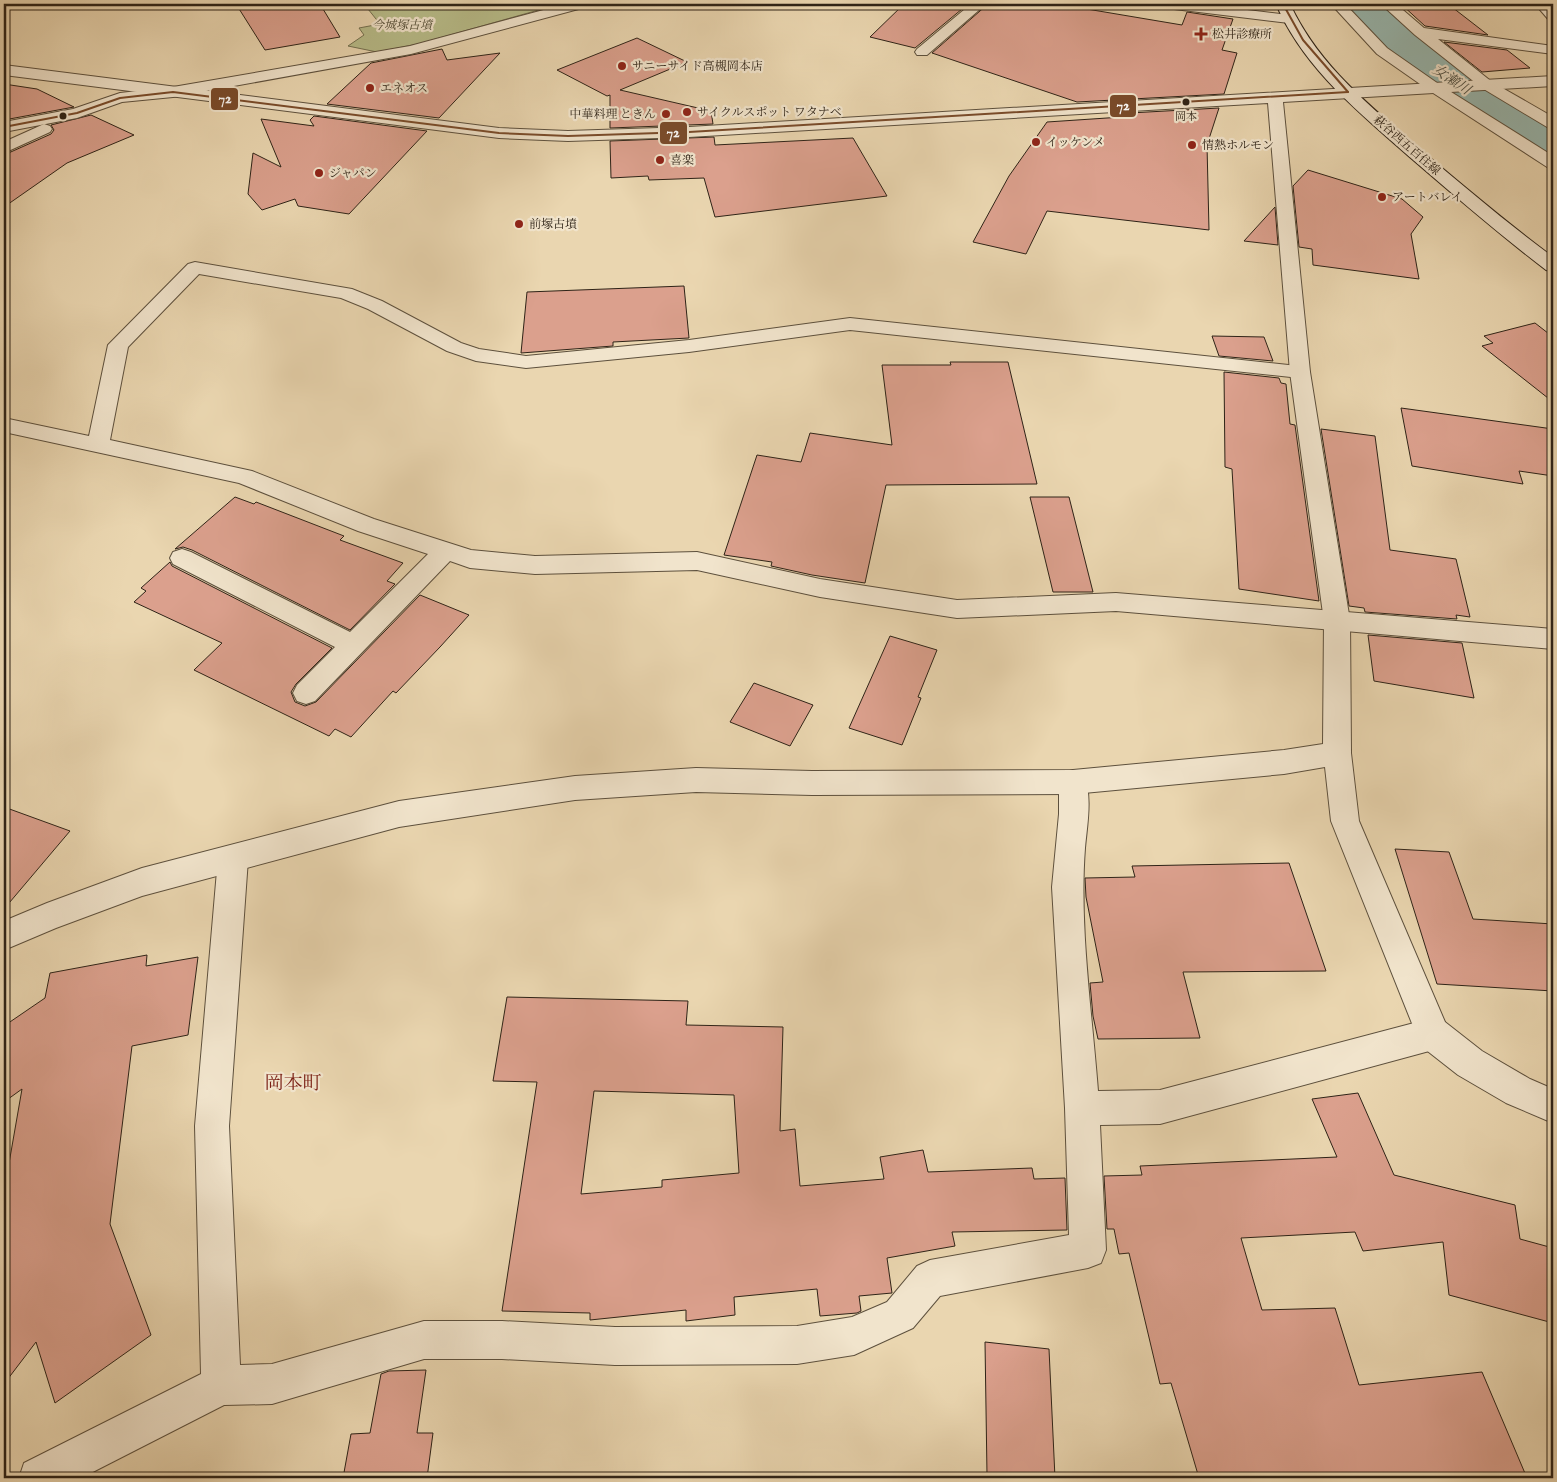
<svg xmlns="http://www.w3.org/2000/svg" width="1557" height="1482" font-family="'IM FELL English','Noto Serif JP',serif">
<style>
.green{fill:#b8bd8a;stroke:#737050}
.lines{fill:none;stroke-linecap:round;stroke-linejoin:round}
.river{fill:#98b8b0;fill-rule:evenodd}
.building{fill:#dba08d;stroke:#2e2317;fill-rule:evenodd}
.minor-casing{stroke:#5d503d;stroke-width:2}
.tertiary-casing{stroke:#5d503d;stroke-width:2}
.secondary-casing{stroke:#2e2317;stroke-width:2}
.minor{fill:#f1e4cc;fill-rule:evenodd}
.tertiary{fill:#f1e4cc;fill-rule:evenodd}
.secondary{fill:#f1e4cc;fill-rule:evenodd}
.bus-1-casing{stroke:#f1e4cc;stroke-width:4}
.bus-1{stroke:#7a4b2a;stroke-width:2}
.poi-dot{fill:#8f2418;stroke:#f1e4cc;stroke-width:2}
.bus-dot{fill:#2e2317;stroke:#f1e4cc;stroke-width:2}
.labels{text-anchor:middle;stroke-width:4.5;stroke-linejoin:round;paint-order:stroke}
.far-bus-label{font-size:11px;fill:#2e2317;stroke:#f1e4cc}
.far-park-label{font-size:12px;font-style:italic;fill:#504a34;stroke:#f1e4cc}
.far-poi-label{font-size:12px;fill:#2e2317;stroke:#f1e4cc;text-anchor:start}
.far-street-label{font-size:12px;fill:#2e2317;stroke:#f1e4cc}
.far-water-label{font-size:14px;font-style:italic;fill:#4e5045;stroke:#f1e4cc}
.near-neighbourhood-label{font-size:19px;fill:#7a1f14;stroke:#f1e4cc}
.line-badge{stroke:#f1e4cc;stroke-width:2}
.badge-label{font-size:14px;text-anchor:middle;font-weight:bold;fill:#fff}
</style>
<rect width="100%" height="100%" fill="#ead6b0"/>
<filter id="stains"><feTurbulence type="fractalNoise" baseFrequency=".004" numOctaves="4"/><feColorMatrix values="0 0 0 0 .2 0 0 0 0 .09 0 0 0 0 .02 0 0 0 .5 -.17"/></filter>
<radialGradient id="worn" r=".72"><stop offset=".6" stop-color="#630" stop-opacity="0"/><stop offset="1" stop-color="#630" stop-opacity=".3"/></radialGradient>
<path class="green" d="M364 4H560L418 44 377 52 348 46 364 35 359 28 380 24Z"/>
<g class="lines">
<path class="river" d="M1338 4H1384L1459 64 1495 90 1553 123V159L1535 155 1461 110 1425 84 1355 25Z"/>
</g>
<g class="building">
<path d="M236 4 275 8 298 4H320L340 37 265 50Z"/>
<path d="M904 4H968L915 48 870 37Z"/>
<path d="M988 4H1057L1182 25 1187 12 1233 19 1222 50 1237 53 1224 94 1077 102 932 53Z"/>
<path d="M1401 4H1448L1488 35 1425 26Z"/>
<path d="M637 38 687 62 620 90 711 111 713 124 610 128V95L607 96 557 70Z"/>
<path d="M1444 42 1507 50 1530 68 1482 72Z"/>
<path d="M442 49 447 60 500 53 439 118 327 104 371 63Z"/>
<path d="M4 84 37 89 74 107 4 120Z"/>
<path d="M1219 108 1207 145 1209 230 1047 211 1026 254 973 242 1009 176 1047 122 1122 117 1112 114Z"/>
<path d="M91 115 134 135 67 163 4 207V155L51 134 54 130 51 125Z"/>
<path d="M314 116 427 131 349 214 298 206 295 199 262 210 248 194 253 153 281 167 261 119 314 126 310 120Z"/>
<path d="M714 137 715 145 853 138 887 196 715 217 704 178 649 180 648 176 611 178 610 141Z"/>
<path d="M1308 170 1402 199 1423 217 1411 234 1419 279 1313 265 1312 249 1299 247 1293 186Z"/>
<path d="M1275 207 1278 245 1244 241Z"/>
<path d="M684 286 689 338 613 342V346L521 353 527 292Z"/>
<path d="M1535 323 1553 337V402L1482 346 1493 343 1484 336Z"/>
<path d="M1212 336 1264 337 1273 361 1219 356Z"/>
<path d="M950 362H1008L1037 484 886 485 865 583 812 575 771 566 772 562 724 555 757 455 801 462 810 433 892 445 882 365H951Z"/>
<path d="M1224 372 1279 378 1281 383 1286 384 1290 424 1295 425 1319 601 1239 589 1232 469 1225 467Z"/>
<path d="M1401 408 1553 429V476L1519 471 1523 484 1412 466Z"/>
<path d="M1321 429 1375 436 1390 550 1456 559 1470 617 1456 615 1457 619 1365 612 1364 608 1349 606Z"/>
<path d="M235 497 254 504 256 502 344 536 340 540 403 563 387 581 395 584 350 630 192 550 183 547 175 549Z"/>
<path d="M1030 497H1069L1093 592H1053Z"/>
<path d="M170 562 172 566 332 648 296 684 291 692 295 702 305 706 316 702 420 595 469 615 440 647 396 693 393 691 351 737 335 729 329 736 194 670 222 643 134 602 146 591 141 588Z"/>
<path d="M1368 635 1462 643 1474 698 1374 681Z"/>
<path d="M890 636 937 650 918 697 921 698 902 745 849 728Z"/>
<path d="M754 683 813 705 790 746 730 722Z"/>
<path d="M4 807 70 831 4 909Z"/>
<path d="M1395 849 1449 852 1473 919 1553 924V991L1437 984Z"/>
<path d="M1289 863 1326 971 1183 972 1200 1038 1098 1039 1093 1016 1090 983 1103 982 1086 897 1085 878 1135 877 1132 866Z"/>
<path d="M147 955 146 966 198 957 188 1035 132 1046 110 1224 151 1335 55 1403 36 1342 4 1384V1192L22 1089 4 1102V1026L45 998 50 973Z"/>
<path d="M507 997 688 1001 686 1025 783 1027 780 1131 795 1129 800 1186 884 1179 880 1157 923 1150 928 1172 1032 1168 1034 1179 1065 1178 1067 1230 952 1232 955 1246 887 1258 892 1293 859 1296 861 1311 857 1313 820 1316 817 1289 734 1297 735 1315 686 1321V1310L590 1320V1313L502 1311 537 1082 493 1081ZM594 1091 734 1095 739 1173 662 1180V1187L581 1194Z"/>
<path d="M1358 1093 1394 1175 1515 1205 1520 1239 1553 1248V1323L1449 1295 1443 1242 1363 1251 1355 1232 1241 1238 1262 1310 1335 1308 1359 1385 1482 1372 1527 1478H1199L1171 1383 1160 1384 1129 1253 1119 1254 1114 1229H1107L1104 1176 1142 1175 1140 1166 1337 1157 1312 1099Z"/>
<path d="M985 1342 1049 1349 1055 1478H1015L987 1475Z"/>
<path d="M426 1370 417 1433H433L427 1478H343L351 1434 370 1433 381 1374 389 1371Z"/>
</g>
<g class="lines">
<defs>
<g id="minor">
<path d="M566 4H588L586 7 411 54 173 97 122 102 77 118 4 132V122L73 109 120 93 173 87 410 46Z"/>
<path d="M971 4H986L927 55H917L915 52 917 49Z"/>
<path d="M1159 4H1198L1289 15 1294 16 1296 19 1294 22 1289 23 1166 8Z"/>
<path d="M1331 4H1345L1387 48 1440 85 1553 156V168L1547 167 1430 91 1377 54Z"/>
<path d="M1381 4H1396L1424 28 1553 46V54L1438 39 1492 82 1553 117V129L1547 127 1482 88 1415 35Z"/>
<path d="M1535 4H1549L1553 8V20L1548 19Z"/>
<path d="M44 124 50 126 52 129 50 132 4 153V142Z"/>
<path d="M195 262 352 289 382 301 461 343 479 349 526 356 689 340 850 318 1307 367 1310 372 1307 377 1300 378 850 330 689 352 526 368 476 361 447 351 368 309 341 298 199 274 128 347 110 440 252 471 374 519 471 550 535 556 697 552 820 579 957 600 1116 593 1553 629V649L1116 611 957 618 820 597 697 570 535 574 470 568 450 561 315 701 306 704 297 701 293 693 297 685 335 647 173 564 170 558 173 552 182 549 191 552 350 632 428 554 358 531 239 483 4 432V418L89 436 108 345 188 264Z"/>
<path d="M1073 770 1083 773C1093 795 1087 825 1085 848 1079 926 1092 1012 1098 1091L1160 1090 1433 1018 1445 1022 1449 1034 1445 1046 1433 1050 1160 1124 1100 1125 1106 1250 1101 1263 1088 1268 940 1296 913 1328 854 1355 797 1364 615 1365 502 1359H424L272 1404 224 1405 81 1478H19L24 1463 201 1374 195 1126 218 859 223 850 233 846 243 850 248 859 229 1126 240 1365 272 1364 424 1321H502L615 1327 797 1326 852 1317 887 1302 917 1266 930 1260 1069 1235 1065 1108 1052 887 1059 814V782L1063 773Z"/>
</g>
<path id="tertiary" d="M4 65 499 128 568 131 689 127 1553 76V86L1283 102 1310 372 1350 621 1351 753 1359 821 1445 1022 1482 1051 1530 1079 1553 1089V1123L1506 1103 1458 1075 1421 1046 1331 821 1325 767 1284 774 1073 794 812 795 696 792 575 800 399 827 142 896 56 928 4 950V921L47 903 142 868 399 801 575 776 696 768 812 771 1073 770 1284 750 1323 744 1324 621 1290 372 1268 103 689 137 568 141 499 138 4 75Z"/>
<path id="secondary" d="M1276 4H1290C1319 67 1372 107 1423 152 1466 188 1508 224 1553 257V272L1546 270C1500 235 1456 197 1412 159 1360 113 1304 69 1276 4Z"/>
</defs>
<use href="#minor" class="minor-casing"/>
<use href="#tertiary" class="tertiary-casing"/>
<use href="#secondary" class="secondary-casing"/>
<use href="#minor" class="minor"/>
<use href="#tertiary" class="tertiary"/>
<use href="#secondary" class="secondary"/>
<defs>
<g id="bus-1">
<path d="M1283 4 1303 40 1348 92"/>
<path d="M4 127 77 113 120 98 173 92 499 133 568 136 689 132 1348 92"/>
</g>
</defs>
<use href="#bus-1" class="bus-1-casing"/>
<use href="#bus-1" class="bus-1"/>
</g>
<g class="poi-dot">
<path d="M1198.5 26.5h5v5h5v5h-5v5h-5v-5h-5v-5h5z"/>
<circle cx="622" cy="66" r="5"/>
<circle cx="370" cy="88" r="5"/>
<circle cx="687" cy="112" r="5"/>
<circle cx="666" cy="114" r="5"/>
<circle cx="1036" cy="142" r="5"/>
<circle cx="1192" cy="145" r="5"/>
<circle cx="660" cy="160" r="5"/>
<circle cx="319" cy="173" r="5"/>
<circle cx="1382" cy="197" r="5"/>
<circle cx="519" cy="224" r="5"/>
</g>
<g class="bus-dot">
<circle cx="1186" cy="102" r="4.5"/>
<circle cx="63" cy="116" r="4.5"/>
</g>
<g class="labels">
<g class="far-bus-label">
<text x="1186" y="120">岡本</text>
</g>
<g class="far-park-label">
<text x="402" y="29">今城塚古墳</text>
</g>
<g class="far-poi-label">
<text x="1212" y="38">松井診療所</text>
<text x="632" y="70">サニーサイド高槻岡本店</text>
<text x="380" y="92">エネオス</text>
<text x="697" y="116">サイクルスポット ワタナベ</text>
<text x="656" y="118" text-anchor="end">中華料理 ときん</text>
<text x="1046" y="146">イッケンメ</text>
<text x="1202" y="149">情熱ホルモン</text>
<text x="670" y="164">喜楽</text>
<text x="329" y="177">ジャパン</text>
<text x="1392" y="201">アートバレイ</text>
<text x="529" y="228">前塚古墳</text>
</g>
<g class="far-street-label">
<text transform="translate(1407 145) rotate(41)" y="4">萩谷西五百住線</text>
</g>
<g class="far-water-label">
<text transform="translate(1452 79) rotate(34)" y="5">女瀬川</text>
</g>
<g class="near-neighbourhood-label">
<text x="293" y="1089">岡本町</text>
</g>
</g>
<g class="line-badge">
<rect x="210" y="87" width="29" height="24" rx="5" fill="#7a4b2a"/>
<rect x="1109" y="94" width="28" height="24" rx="5" fill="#7a4b2a"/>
<rect x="659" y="121" width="29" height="24" rx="5" fill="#7a4b2a"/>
</g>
<g class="badge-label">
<text x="225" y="103">72</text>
<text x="1123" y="110">72</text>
<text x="673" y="137">72</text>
</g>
<rect width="1557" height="1482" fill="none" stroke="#ead6b0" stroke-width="20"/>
<rect x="5" y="5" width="1547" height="1472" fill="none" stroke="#2e2317" stroke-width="2.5"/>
<rect x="10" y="10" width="1537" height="1462" fill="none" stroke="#2e2317"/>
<rect width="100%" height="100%" filter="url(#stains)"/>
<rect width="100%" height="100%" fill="url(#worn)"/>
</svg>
